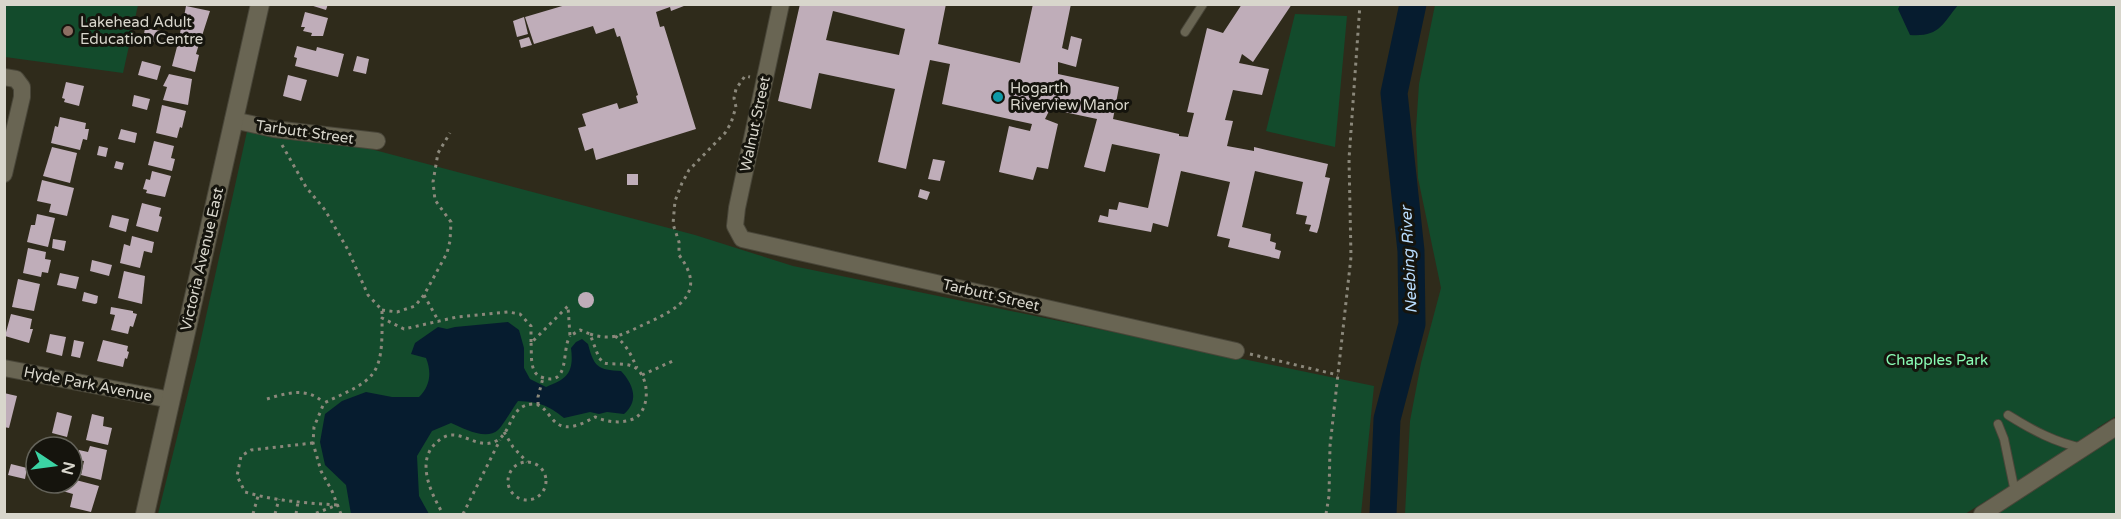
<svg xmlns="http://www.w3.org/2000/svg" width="2121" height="519" font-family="'Varela Round',sans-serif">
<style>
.green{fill:#134b2c}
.water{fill:#061c2f}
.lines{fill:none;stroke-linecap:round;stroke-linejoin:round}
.river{stroke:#061c2f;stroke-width:27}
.building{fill:#bfadb9;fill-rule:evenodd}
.lane-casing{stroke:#494639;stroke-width:10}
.street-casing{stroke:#494639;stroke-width:18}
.secondary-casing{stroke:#494639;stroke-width:20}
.path{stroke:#8b887b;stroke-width:3;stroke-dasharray:3 4.5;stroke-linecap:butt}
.lane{stroke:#696553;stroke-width:8}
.street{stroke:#696553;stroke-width:16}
.secondary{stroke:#696553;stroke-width:18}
.education-dot{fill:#8d6e63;stroke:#15140d;stroke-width:2}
.culture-dot{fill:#0f9aa8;stroke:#15140d;stroke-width:2}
.labels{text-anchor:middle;stroke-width:6;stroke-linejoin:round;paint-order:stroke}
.poi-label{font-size:15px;fill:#d8d6cc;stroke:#15140d;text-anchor:start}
.street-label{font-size:15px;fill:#d8d6cc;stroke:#15140d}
.park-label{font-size:15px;fill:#89fcb4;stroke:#15140d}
.water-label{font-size:16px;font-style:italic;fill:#b8dbfc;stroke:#15140d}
</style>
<rect width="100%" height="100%" fill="#2f2b1b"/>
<g class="green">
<path d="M5 4 138 5 123 73 5 57Z"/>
<path d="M1435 5H2116V416L2097 428 2106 437 2116 429V514H1991L2005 489 1965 514H1405L1410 421 1421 363 1441 288 1418 178 1416 129 1419 84Z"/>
<path d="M1295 14 1347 16 1335 147 1266 131Z"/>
<path d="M248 127 367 148 695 235 793 266 1374 386 1361 514H158L197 357Z"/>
</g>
<g class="water">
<path d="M1900 5V4L1958 5C1942 25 1939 37 1910 35L1898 9Z"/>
<path d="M508 322 519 330 524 348V368L530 379 546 387C568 379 574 372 571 348L576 342 582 339 588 344C594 367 598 370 621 371 634 385 639 401 624 414L607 412 599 414 590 412 564 418C548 405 539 402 518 401 513 408 503 425 498 430 486 441 463 428 451 423L432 431 417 456 419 496 429 514H351L346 485 325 465 320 442 325 414 342 401 366 392 392 397H419C430 386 432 373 426 358L411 354 415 343 438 327 447 329 455 327Z"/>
</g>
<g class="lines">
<path class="river" d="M1383 514 1387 419 1412 324 1411 251 1394 93 1413 4"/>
</g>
<g class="building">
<path d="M307 4H328L326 10Z"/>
<path d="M569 4H689L671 11 670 7 656 12 660 27 664 26 696 129 596 160 593 148 585 151 578 128 586 126 582 114 617 103 619 109 638 103 636 96 638 95 620 36 617 37 614 28 596 34 593 26 534 44 525 17Z"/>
<path d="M800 4H946L938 44 1020 63 1033 4H1071L1062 48 1068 50 1071 36 1082 39 1076 67 1058 62V74L1119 87 1113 119 1179 134V136L1188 137 1194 113 1187 112 1207 28 1223 33 1242 4H1292L1253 62 1242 54 1239 63 1269 69 1262 95 1233 90 1225 120 1233 121 1227 146 1254 151V147L1328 164 1325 177 1330 178 1319 227 1317 233 1309 231 1311 225 1305 224 1307 216 1296 214 1303 182 1255 171 1242 227 1271 234 1270 241 1276 243 1275 249 1281 251 1279 259 1228 247 1230 239 1217 236 1230 182 1181 171 1168 227 1153 223 1151 232 1098 222 1100 215 1108 217 1109 209 1117 210 1119 202 1148 208 1160 154 1112 144 1105 172 1084 167 1097 119 1050 109 1045 119 1058 124 1048 169 1037 167 1033 180 999 172 1009 126 1030 131 1032 124 942 104 950 64 930 60 906 169 878 162 895 89 819 73 811 109 778 101ZM833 11 905 29 899 55 826 40Z"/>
<path d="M186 6 210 11 201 39 180 34 181 27 178 26 179 21 183 22Z"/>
<path d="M305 12 328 18 323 36H311L312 33 303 31 305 27H301Z"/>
<path d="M524 17 528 34 517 37 513 21Z"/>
<path d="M145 28 161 31 158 43 143 40Z"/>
<path d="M529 37 532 45 521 48 519 40Z"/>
<path d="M179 39 199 44 196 54 199 55 195 72 172 66Z"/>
<path d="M297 46 316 51 317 47 344 54 338 77 295 66 297 58 294 57Z"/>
<path d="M357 56 369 59 366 74 353 71Z"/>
<path d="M142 61 161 66 157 80 138 75Z"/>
<path d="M169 74 192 79 188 105 163 100 167 87 163 86Z"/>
<path d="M288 75 307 80 301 101 283 96Z"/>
<path d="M66 82 84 86 79 106 64 102 65 99 62 98Z"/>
<path d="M134 95 150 99 147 110 132 106Z"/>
<path d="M162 105 186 111 182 128 180 127 177 138 156 133Z"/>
<path d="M60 117 86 123 85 129H89L87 140 83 139 80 150 51 143 55 126 58 127Z"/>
<path d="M121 129 137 133 135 143 118 139Z"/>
<path d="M154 141 174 146 171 158 175 159 172 171 148 165Z"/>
<path d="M99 146 108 148 106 157 97 155Z"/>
<path d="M52 147 77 153 70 183 43 176Z"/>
<path d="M933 159 945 161 940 181 928 179Z"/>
<path d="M116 161 124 163 122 170 114 168Z"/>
<path d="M152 171 171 176 165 197 146 193 147 190 143 189 146 179 150 180Z"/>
<rect x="627" y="174" width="11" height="11"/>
<path d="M42 180 74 188 67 216 49 212 51 204 37 201Z"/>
<path d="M920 189 930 192 927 200 918 197Z"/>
<path d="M142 203 161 208 159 216 162 217 158 232 136 226Z"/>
<path d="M37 214 55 218 48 247 27 242 31 225H35Z"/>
<path d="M112 215 129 219 126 232 109 227Z"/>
<path d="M132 236 154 242 152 253 144 251 140 268 120 263 124 244 130 246Z"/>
<path d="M53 239 66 241 64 251 52 248Z"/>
<path d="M28 248 46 252 45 259 51 260 48 273 42 272 41 277 23 273Z"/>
<path d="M92 260 112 265 109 276 90 271Z"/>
<path d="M124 271 145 276 142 304 118 298Z"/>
<path d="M60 273 79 277 76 289 57 285Z"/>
<path d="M18 279 40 284 34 311 12 307Z"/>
<path d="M84 292 98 296 97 303 95 304 82 301Z"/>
<circle cx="586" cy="300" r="8"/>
<path d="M111 307 133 311V313L137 314 133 327 130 326 128 334 111 330 115 315 110 314Z"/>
<path d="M11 314 32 319 30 329H33L29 343 5 336Z"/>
<path d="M50 334 66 337 62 356 46 352Z"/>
<path d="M74 340 84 342 80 358 71 356Z"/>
<path d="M103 340 128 346 127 351 129 352 127 359 125 358 123 367 97 361Z"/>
<path d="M4 393 17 396 9 428 4 427Z"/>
<path d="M57 412 72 416 67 437 52 433Z"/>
<path d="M92 414 104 417 103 426 112 428 108 445 86 440Z"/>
<path d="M90 446 107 450 101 480 81 475 84 461 77 460 79 450 88 452Z"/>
<path d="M11 464 27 468 25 479 8 475Z"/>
<path d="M72 479 99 486 91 512 70 507 73 494 59 490 60 483H72Z"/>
</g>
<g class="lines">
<defs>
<g id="lane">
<path d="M1185 32 1203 4"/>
<path d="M2008 415C2032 430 2056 443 2083 448"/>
<path d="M1998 424 2004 439 2015 492"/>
</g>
<g id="street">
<path d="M781 4 737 208 735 226 742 239 1236 351"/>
<path d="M4 77 16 79 22 87V97L4 174"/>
<path d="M233 120 274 129 377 141"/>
<path d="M4 368 171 400"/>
<path d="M1982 514 2116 427"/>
</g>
<path id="secondary" d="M145 514 260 4"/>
</defs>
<use href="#lane" class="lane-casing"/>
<use href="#street" class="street-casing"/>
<use href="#secondary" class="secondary-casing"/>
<g class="path">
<path d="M282 145 306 187 325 210 348 250 368 295 382 310V318"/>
<path d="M424 295 439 322"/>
<path d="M382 310 397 312 415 306 424 295 447 253 450 241 451 222 435 200 433 182 438 153 450 133"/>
<path d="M590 334C614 342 625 333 647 323 680 308 707 292 679 255V242L673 224 675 201 682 183 689 170 725 133 731 123 736 107 734 98 736 89 745 76 750 77"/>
<path d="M615 336C627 345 631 355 637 368"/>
<path d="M531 343C532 353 529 373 541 377 571 388 561 350 570 336"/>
<path d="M1250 354 1338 375"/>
<path d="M642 375 675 360"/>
<path d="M267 399C286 393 307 387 323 402"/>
<path d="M538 405V397L543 378"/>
<path d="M504 432 513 447 527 462"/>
<path d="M313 443 251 450 241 456 237 476 245 492C275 501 306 503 337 505L314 514"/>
<circle cx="527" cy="481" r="19"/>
<path d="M253 514 258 496"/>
<path d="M275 514 279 499"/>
<path d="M296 514 298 502"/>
<path d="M341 514 332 491 321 471 313 443 314 427 324 403C375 379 383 378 382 318L404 329 457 317 508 312 520 314 531 326V343L568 306 570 336 580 330 590 334 599 358 604 363C614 365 629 362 637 369 650 380 650 412 633 419 621 424 607 422 595 417 589 420 581 425 574 426 550 432 550 404 533 404 509 405 513 432 496 441 481 449 467 435 452 435 446 435 440 439 436 443 415 462 432 495 443 514"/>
<path d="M463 514 500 440"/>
<path d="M1326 514 1329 496 1330 446 1351 257 1349 159 1360 4"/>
</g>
<use href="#lane" class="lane"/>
<use href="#street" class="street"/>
<use href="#secondary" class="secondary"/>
</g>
<circle class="education-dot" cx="68" cy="31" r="6"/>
<circle class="culture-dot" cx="998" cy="97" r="6"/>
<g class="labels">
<g class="poi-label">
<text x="80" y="27">Lakehead Adult<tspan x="80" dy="17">Education Centre</tspan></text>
<text x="1010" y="93">Hogarth<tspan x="1010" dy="17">Riverview Manor</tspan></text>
</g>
<g class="street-label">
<text transform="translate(755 124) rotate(-78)" y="5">Walnut Street</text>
<text transform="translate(305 132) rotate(8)" y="5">Tarbutt Street</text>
<text transform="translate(202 259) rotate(-77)" y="5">Victoria Avenue East</text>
<text transform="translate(991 295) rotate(13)" y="5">Tarbutt Street</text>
<text transform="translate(88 384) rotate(11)" y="5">Hyde Park Avenue</text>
</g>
<g class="park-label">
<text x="1937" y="365">Chapples Park</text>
</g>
<g class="water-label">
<text transform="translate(1408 260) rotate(-93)" y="6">Neebing River</text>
</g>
</g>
<rect width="2121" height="519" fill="none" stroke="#d8d6cc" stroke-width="12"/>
<g transform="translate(54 465) rotate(103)"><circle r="28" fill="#15140d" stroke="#636259" stroke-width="1.5"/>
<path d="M0-4.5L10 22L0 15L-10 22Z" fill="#3bd4a4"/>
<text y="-9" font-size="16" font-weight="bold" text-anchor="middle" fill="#d8d6cc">N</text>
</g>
</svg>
